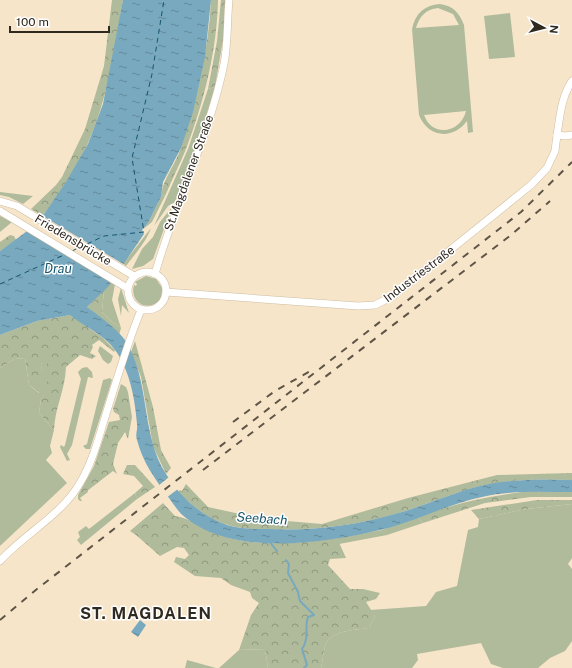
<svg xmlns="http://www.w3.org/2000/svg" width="572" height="668" font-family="'Public Sans',sans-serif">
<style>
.green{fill:#afbb9b;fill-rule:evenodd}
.forest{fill:url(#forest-crowns)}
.water{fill:url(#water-ripples)}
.pier{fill:#f7e5ca}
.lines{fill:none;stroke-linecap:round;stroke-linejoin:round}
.stream{stroke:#78a9bf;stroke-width:2}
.ferry{stroke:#17566d;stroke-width:1;stroke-dasharray:5 4;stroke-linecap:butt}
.tertiary-casing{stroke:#cebda2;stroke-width:8}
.tertiary{stroke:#fff;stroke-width:7}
.rail{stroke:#5f5547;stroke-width:2;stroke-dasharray:7 7;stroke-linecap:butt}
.labels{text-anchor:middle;stroke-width:3;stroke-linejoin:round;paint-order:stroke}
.street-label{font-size:12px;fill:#30291f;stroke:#fff}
.water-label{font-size:13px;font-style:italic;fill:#17566d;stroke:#fff}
.district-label{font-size:16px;font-weight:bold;letter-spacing:1px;fill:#30291f;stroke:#fff}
</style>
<defs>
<pattern id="forest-crowns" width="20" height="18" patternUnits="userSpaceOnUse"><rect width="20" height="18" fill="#afbb9b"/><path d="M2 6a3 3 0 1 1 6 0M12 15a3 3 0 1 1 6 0" fill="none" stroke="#8f987e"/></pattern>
<pattern id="water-ripples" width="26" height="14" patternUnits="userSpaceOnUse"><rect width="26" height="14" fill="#78a9bf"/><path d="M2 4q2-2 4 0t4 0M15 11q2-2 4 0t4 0" fill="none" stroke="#638a9b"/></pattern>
</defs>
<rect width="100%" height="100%" fill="#f7e5ca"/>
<g class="green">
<path d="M440 4C453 6 459 12 464 25L473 132 468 133 467 121C453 140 428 138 419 115L412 29C415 14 424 5 440 4ZM438 8 453 14 459 25 416 28C419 17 426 9 438 8ZM466 111C461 133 432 138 424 115Z"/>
<path d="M510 13 515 57 489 59 484 16Z"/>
<path d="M215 87 201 133 175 202 168 206 154 226 188 149 208 89Z"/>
<path d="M0 192 33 196 23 204 9 197 0 195Z"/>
<path d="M166 194 152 222 142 230 148 223 161 197Z"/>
<path d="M172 207 153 259 143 266 132 269 142 249 153 237 160 222Z"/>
<path d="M0 216 12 222 0 232Z"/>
<path d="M151 228C146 242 135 254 126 266L123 264Z"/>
<path d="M146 276 156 279 163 289 160 300C148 313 129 302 134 285L136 286 137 284 135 282Z"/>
<path d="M111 282 115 284 112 300 121 328 111 321 102 312 104 290Z"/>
<path d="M121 288 129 313 122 305 121 316 118 299Z"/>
<path d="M100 346 113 356 111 362 108 364 103 360 98 351Z"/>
<path d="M25 358 29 385 39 393 42 361H47V391L41 399 39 413 54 430 50 446 52 453 46 460 67 483 0 546V368L14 359Z"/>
<path d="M87 367 92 372 93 378 88 377 72 445 67 454 70 460 67 461 60 447 61 445 64 447 65 445 81 379 78 372 82 368Z"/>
<path d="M110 378 112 380 90 449H86L83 446 87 444 103 380Z"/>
<path d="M135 493 137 499 81 545 77 540 80 537 78 532 86 526 89 529Z"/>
<path d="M572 504V558L568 564 572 569V641L565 651 550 658 538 668H503L491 664 481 643 417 654 418 660 412 668H321C323 661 323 653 325 646 330 630 356 630 369 628L375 616 370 610 426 606 436 592 457 586 468 530 478 527 479 519 526 509Z"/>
<path d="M417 517 423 523 387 535 339 544 337 538 382 530Z"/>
<path d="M265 649 268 668H219L239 650Z"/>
<path d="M187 660 216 668H185Z"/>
</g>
<g class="forest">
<path d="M112 0H123C115 48 108 98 88 143 77 169 59 193 43 216L31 209 56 185 62 177 85 129 104 66Z"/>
<path d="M211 0H218C217 50 204 102 186 149 180 164 172 179 166 194L161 197C163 177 176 165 181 147 196 100 209 49 211 0Z"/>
<path d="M221 0H227L225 28 215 87 208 89 217 41Z"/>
<path d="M10 235 14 236 16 240 0 251V242Z"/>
<path d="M104 290 102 312 111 321 121 328 119 335 87 307Z"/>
<path d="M70 315 103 338 115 350 114 352 99 340 92 345 93 347 90 353 96 356 92 359 80 355 66 367C65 391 55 407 54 430L39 413 41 399 47 390V361H42L40 393 29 385 25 358 14 359 0 368V335L37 321Z"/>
<path d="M135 341 153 407 161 450 171 468 166 474 153 446 141 377 131 352Z"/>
<path d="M121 384 126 387 128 392 132 417 128 439 125 432 118 443 113 464 117 474 113 471 87 491 88 492 80 498 82 501H80L78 499V495L94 466 109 422 120 420 119 415 114 412 113 409Z"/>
<path d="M127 465H135L155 487 137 499 135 493 143 486 134 476 123 474Z"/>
<path d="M572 473V480C543 479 513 479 485 485 454 492 426 505 396 514 353 526 311 531 267 529 254 529 241 529 228 525 208 519 193 507 178 492L180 490 182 491 186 484 208 507 263 519 322 524 408 498 497 475Z"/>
<path d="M529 491 572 492V497H531L485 503 423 523 417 517C454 503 490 496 529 491Z"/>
<path d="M537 500H572V504L526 509 479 519 471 510Z"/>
<path d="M163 503 175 516C194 519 210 533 229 538 264 547 302 543 337 538L346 558 330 559 328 565 350 589H363L380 593 376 599 366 602 375 616 369 628C356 630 330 630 325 646 323 653 323 661 321 668H268L265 649 239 650 251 615 259 603 252 598 250 592 231 585 221 578 195 576 174 562 176 557 185 559 189 555 184 548 177 547 160 556 136 535 130 531Z"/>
</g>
<g class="water">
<path d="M123 0H211L205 57 193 112 181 148 163 182 161 197 148 223 142 230 144 234 108 287 87 307C98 315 117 329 125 340 151 381 140 433 166 474 181 498 200 515 227 525 240 529 255 529 268 529 311 531 353 526 395 514 425 506 453 492 484 485 513 479 543 479 572 480V492C542 492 512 490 482 497 447 504 415 522 380 530 324 543 235 557 186 518 179 513 174 505 169 498 155 479 143 463 137 440 135 434 138 430 137 424 135 398 129 365 111 345 99 332 83 326 70 315L37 321 0 335V251L38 223 66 182 88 144 103 104Z"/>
<path d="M140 620 146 625 138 637 131 632Z"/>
</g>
<g class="pier">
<path d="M41 215 125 265 113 283 25 230 37 222Z"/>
<path d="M169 477 178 489 166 498 158 486Z"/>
</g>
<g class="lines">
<g class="stream">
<path d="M269 541 277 551"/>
<path d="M286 560 289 564 288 573 298 592 300 601 314 615 308 617C304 628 310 637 302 649L307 665 304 668"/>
</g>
<g class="ferry">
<path d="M87 244 104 236 144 232 132 158 152 74 164 0"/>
<path d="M72 251 80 247"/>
<path d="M0 284 66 254"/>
</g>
<defs>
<g id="tertiary">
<path d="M557 135C560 117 561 97 572 81"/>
<path d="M0 201 17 206 134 276"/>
<path d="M0 211 127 288"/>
<circle cx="147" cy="291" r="19"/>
<path d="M155 274C175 203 209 137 224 64 228 44 227 21 229 0"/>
<path d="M166 292 358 306 375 305 393 296 531 185 547 168 555 151 557 135 565 136 572 135"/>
<path d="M0 561C25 533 61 516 80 483 93 461 99 437 106 414 117 379 127 344 141 310"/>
</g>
</defs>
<use href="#tertiary" class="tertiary-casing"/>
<use href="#tertiary" class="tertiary"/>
<g class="rail">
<path d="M233 422 275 391 312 370"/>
<path d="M203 470 511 235 550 201"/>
<path d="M0 620 37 589 521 212 572 162"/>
</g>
</g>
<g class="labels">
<g class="street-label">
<text transform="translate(189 173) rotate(-70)" y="4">St.Magdalener Straße</text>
<text transform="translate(73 240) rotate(31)" y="4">Friedensbrücke</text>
<text transform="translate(419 274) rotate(-37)" y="4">Industriestraße</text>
</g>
<g class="water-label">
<text x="58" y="273">Drau</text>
<text transform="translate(262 518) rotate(4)" y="5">Seebach</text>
</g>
<g class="district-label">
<text x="146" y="619">ST. MAGDALEN</text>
</g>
</g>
<g transform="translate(544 28) rotate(97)" stroke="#ffffff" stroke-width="3" paint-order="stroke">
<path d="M0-3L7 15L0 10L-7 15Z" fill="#30291f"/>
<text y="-6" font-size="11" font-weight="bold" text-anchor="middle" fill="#30291f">N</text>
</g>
<path d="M10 26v6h99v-6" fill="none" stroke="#30291f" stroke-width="2"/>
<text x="16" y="26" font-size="12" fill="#30291f" stroke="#ffffff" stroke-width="3" paint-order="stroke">100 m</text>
</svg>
